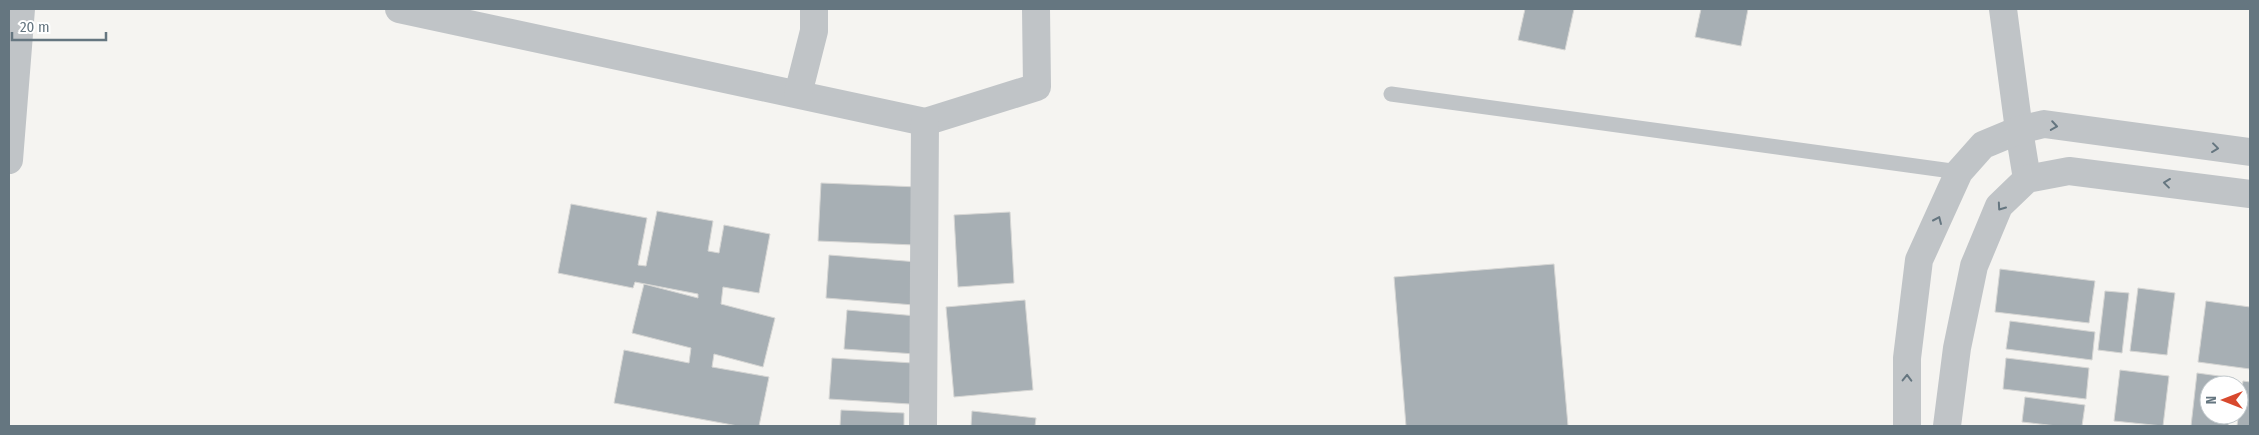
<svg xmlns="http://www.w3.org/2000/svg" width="2259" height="435" font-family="'Fira Sans Condensed',sans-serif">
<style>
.building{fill:#a7afb4;stroke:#d6d6d4}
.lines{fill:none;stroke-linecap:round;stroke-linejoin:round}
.service{stroke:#c0c4c7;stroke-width:15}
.minor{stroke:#c0c4c7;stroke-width:28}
.tertiary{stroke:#c0c4c7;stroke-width:28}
.oneway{stroke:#657680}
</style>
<rect width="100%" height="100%" fill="#f5f4f1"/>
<g class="building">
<path d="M1525 9H1574L1565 50 1518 40Z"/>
<path d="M1701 9H1748L1741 46 1695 37Z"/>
<path d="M821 183 918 187 915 245 818 241Z"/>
<path d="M571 204 647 218 638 265 646 266 657 211 713 221 708 251 719 253 724 225 770 234 759 293 723 287 721 304 775 318 763 367 714 354 712 367 769 377 759 426H738L614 403 624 350 689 363 691 348 632 333 644 284 698 298V294L635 282 633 288 558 273Z"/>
<path d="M1010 212 1014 283 958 287 954 215Z"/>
<path d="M829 255 918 262 914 305 826 298Z"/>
<path d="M1554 264 1568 426H1406L1394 277Z"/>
<path d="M2000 269 2095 281 2089 323 1995 312Z"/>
<path d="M2138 288 2175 293 2167 355 2130 351Z"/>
<path d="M2105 291 2129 293 2122 353 2098 350Z"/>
<path d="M1025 300 1033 390 954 397 946 307Z"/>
<path d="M2206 301 2250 307V369L2198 362Z"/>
<path d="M847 310 917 316 915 354 844 349Z"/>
<path d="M2010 321 2095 332 2092 360 2006 349Z"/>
<path d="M832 358 913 363 910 404 829 399Z"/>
<path d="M2006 358 2089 368 2086 399 2003 389Z"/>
<path d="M2120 370 2169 376 2163 426 2114 421Z"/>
<path d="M2197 373 2234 378 2233 385H2209V415H2230L2228 426H2191Z"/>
<path d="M2243 381 2250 382V426H2237Z"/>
<path d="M2025 397 2085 405 2082 426H2057L2022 422Z"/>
<path d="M841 410 904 413V426H840Z"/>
<path d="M972 411 1036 418 1035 426H971Z"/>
</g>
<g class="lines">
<path class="service" d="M1391 94 1959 172"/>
<g class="minor">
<path d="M399 9 925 122 1037 87 1036 9"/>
<path d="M2003 9 2019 130 2027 179"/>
<path d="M798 94 814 31V9"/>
<path d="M923 426 925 122"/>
</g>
<g class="tertiary">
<path d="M9 160 21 9"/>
<path d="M1907 426V358L1919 260 1959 172 1983 145 2019 130 2044 124 2250 152"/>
<path d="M1947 426 1957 348 1974 266 1999 206 2027 179 2069 171 2250 194"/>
</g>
</g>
<defs><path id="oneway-chevron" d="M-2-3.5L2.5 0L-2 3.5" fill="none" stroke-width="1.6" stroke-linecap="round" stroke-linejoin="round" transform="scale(1.25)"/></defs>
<g class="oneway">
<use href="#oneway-chevron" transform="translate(2054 126) rotate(9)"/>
<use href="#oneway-chevron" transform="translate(2215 148) rotate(7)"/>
<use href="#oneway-chevron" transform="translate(2167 183) rotate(-173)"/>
<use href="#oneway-chevron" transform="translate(2001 207) rotate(125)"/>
<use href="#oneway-chevron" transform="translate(1938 220) rotate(-66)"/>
<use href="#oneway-chevron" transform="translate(1907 378) rotate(-89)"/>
</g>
<rect width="2259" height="435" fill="none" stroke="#657680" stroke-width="20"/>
<g transform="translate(2224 400) rotate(270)"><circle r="24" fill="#ffffff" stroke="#c1c8cc"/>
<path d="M0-4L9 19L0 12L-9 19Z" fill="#d8492e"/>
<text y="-8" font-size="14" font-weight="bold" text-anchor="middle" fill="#657680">N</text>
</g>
<path d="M12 32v8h94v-8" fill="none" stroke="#657680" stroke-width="2.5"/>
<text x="20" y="32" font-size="15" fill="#657680" stroke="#ffffff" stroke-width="4" paint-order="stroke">20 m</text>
</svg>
